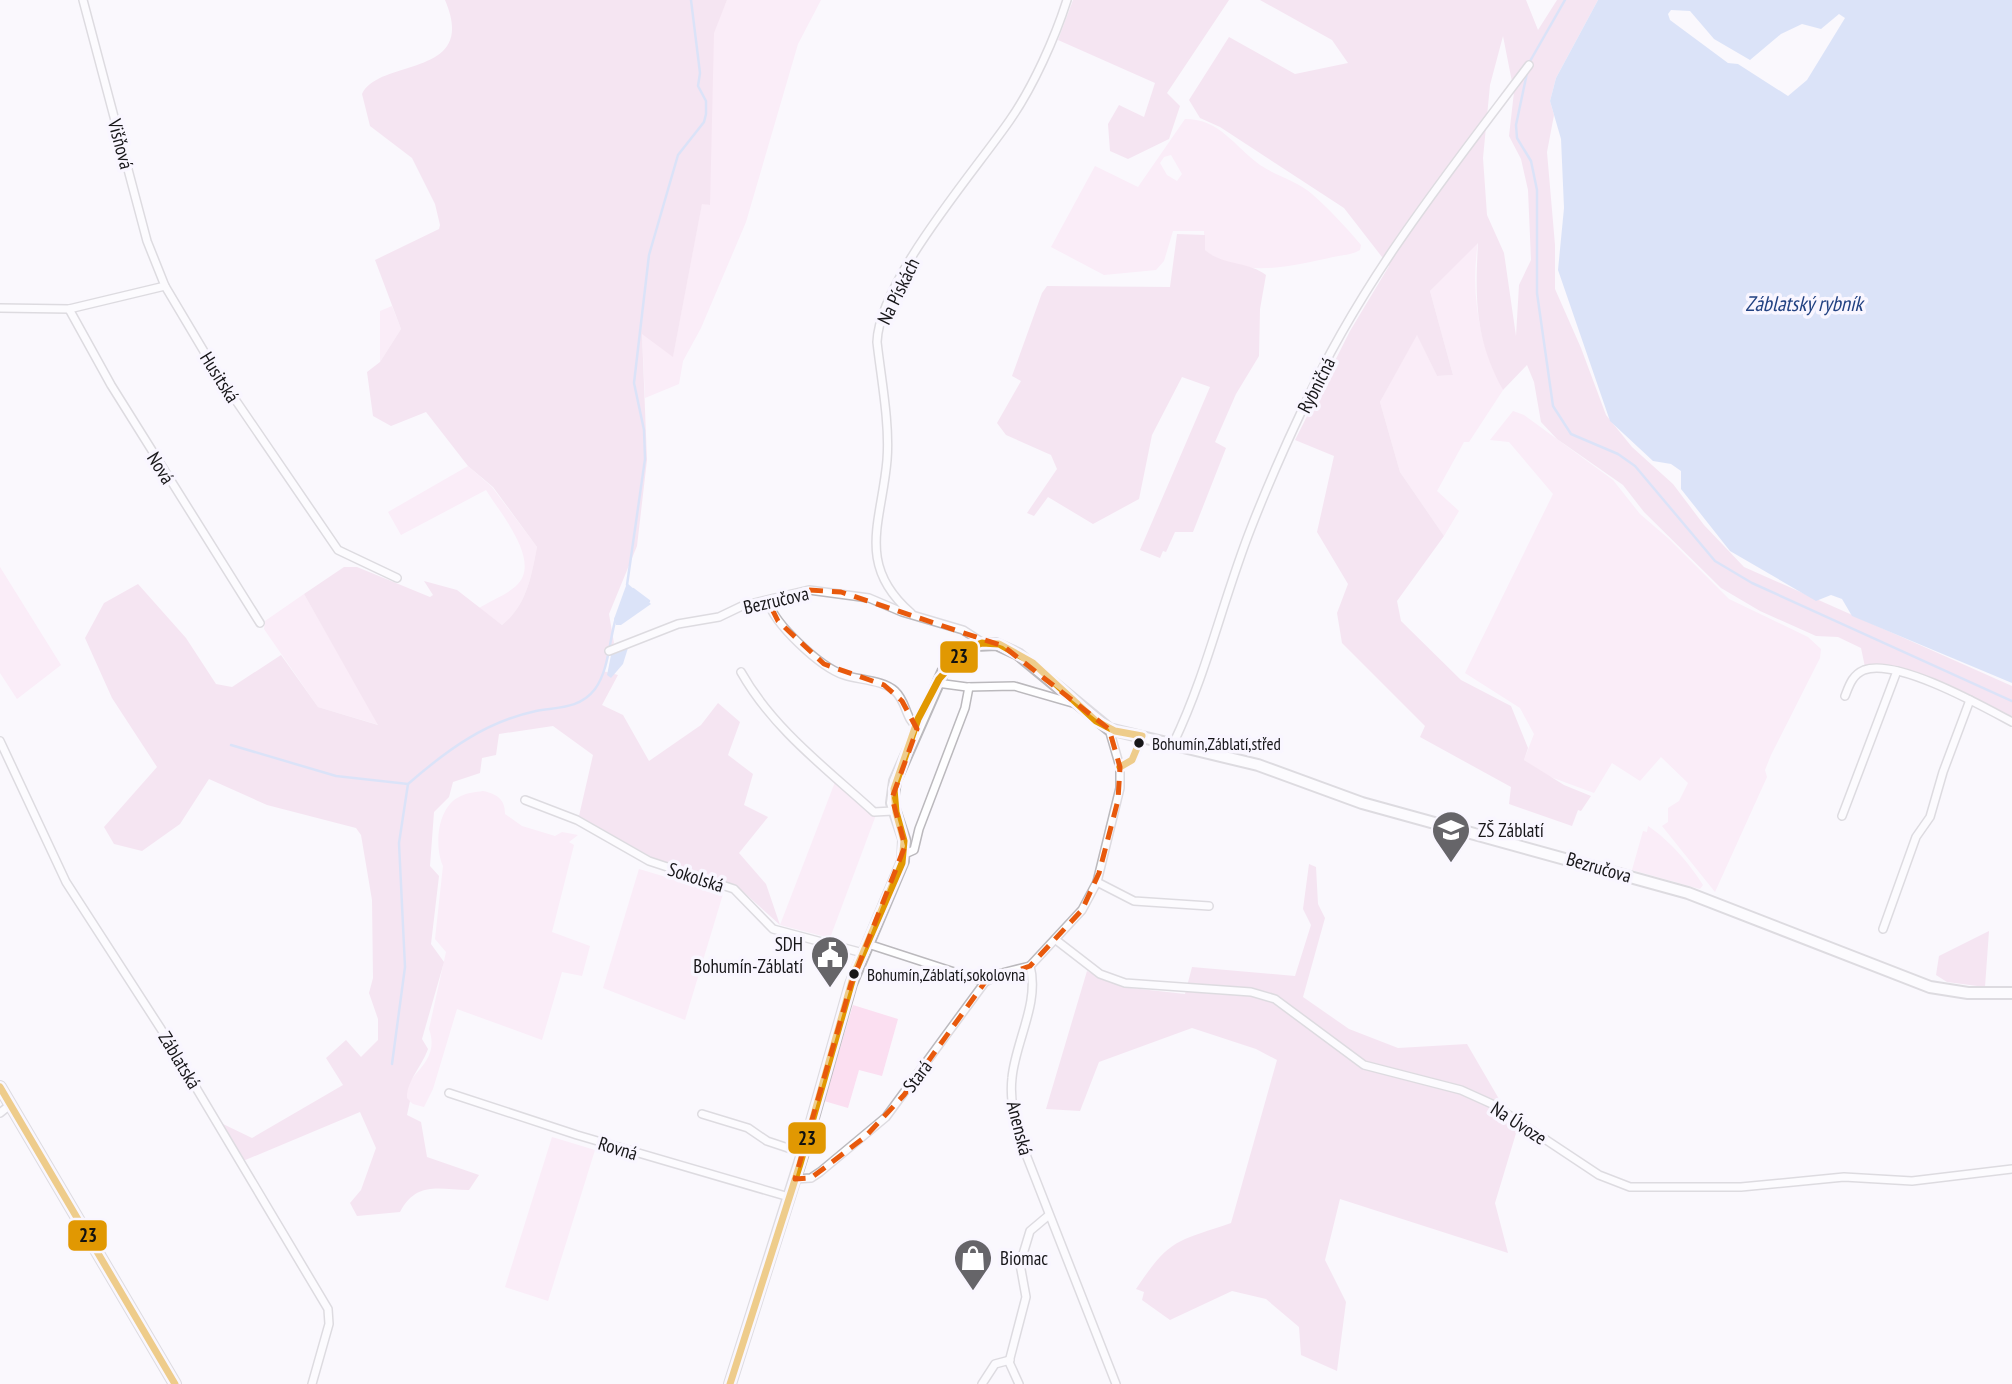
<svg xmlns="http://www.w3.org/2000/svg" width="2012" height="1384" font-family="'PT Sans Narrow',sans-serif">
<style>
.green{fill:#fbdff1;fill-rule:evenodd}
.forest{fill:#f0cee4;fill-rule:evenodd}
.water{fill:#b7cbf2;fill-rule:evenodd}
.lines{fill:none;stroke-linecap:round;stroke-linejoin:round}
.stream{stroke:#b7cbf2;stroke-width:2.5}
.street-casing{stroke:#bbb9bd;stroke-width:10}
.secondary-casing{stroke:#bbb9bd;stroke-width:14}
.street{stroke:#fefeff;stroke-width:7}
.secondary{stroke:#fefeff;stroke-width:10}
.bus-1-casing{stroke:#f9f6ff;stroke-width:12}
.bus-1{stroke:#e19802;stroke-width:7}
.marked{fill:none;stroke:#e8590c;stroke-width:5;stroke-dasharray:14 9;stroke-linejoin:round}
.bus-dot{fill:#171619;stroke:#f9f6ff;stroke-width:2.5}
.labels{text-anchor:middle;stroke-width:7;stroke-linejoin:round;paint-order:stroke}
.bus-label{font-size:17px;fill:#171619;stroke:#f9f6ff;text-anchor:start}
.street-label{font-size:19px;fill:#171619;stroke:#f9f6ff}
.poi-label{font-size:19px;fill:#171619;stroke:#f9f6ff;text-anchor:start}
.water-label{font-size:21px;font-style:italic;fill:#224282;stroke:#f9f6ff}
.line-badge{stroke:#f9f6ff;stroke-width:2.5}
.pale-badge-label{font-size:19px;text-anchor:middle;font-weight:bold;fill:#111}
</style>
<rect width="100%" height="100%" fill="#faf8fd"/>
<g class="green">
<path d="M727 0H821L798 44 746 222 701 328 683 361 679 384 645 398 642 332 673 356 702 203 709 205 713 32Z"/>
<path d="M1185 119C1220 119 1234 146 1260 165 1276 176 1298 181 1312 194 1329 209 1346 227 1361 245L1360 250C1352 255 1342 255 1333 257 1293 266 1239 280 1205 250L1204 231H1173L1164 261 1156 270 1104 275 1051 247 1095 166 1138 187ZM1171 155 1182 174 1177 181 1167 175 1160 163 1164 157Z"/>
<path d="M1478 242C1470 293 1479 345 1503 390L1469 442H1464L1437 491 1459 511 1444 536 1400 472 1380 402 1417 334 1437 376 1453 375 1430 291Z"/>
<path d="M392 306 401 329 380 362V311Z"/>
<path d="M1513 411 1524 415 1613 480 1640 514 1669 539 1729 599 1808 637 1821 649 1820 658 1771 755 1765 770 1767 777 1715 892 1662 826 1668 822V808L1679 801 1688 783 1661 757 1640 781 1612 763 1594 793 1548 776 1524 760 1534 734 1520 708 1465 673 1553 494 1509 442 1490 440Z"/>
<path d="M468 466 492 487 537 547C531 577 527 605 502 625L479 608C490 601 506 595 516 586 543 562 500 513 486 490L401 535 388 512Z"/>
<path d="M0 567 61 665 17 699 0 673Z"/>
<path d="M304 594 379 725 318 707 264 629 265 621Z"/>
<path d="M835 782 876 815 830 938 780 925Z"/>
<path d="M483 791C497 794 505 799 505 814L522 826 555 836 562 832 578 835 569 842 574 845 552 932 590 946 582 976 562 972 542 1040 457 1009 433 1089 424 1107 413 1104 406 1098V1087C418 1068 439 1057 429 1029L446 952 435 939 443 866C434 846 437 806 461 796 467 793 476 792 483 791Z"/>
<path d="M1648 826C1669 840 1690 864 1703 885L1700 889 1632 870 1643 831 1647 832Z"/>
<path d="M639 869 723 894 685 1020 603 988Z"/>
<path d="M853 1005 898 1019 882 1076 859 1070 848 1108 824 1101Z"/>
<path d="M552 1137 595 1150 548 1301 505 1287Z"/>
</g>
<g class="forest">
<path d="M445 0H727L714 33 710 205 702 204 673 357 642 334 647 460 637 546 609 614 614 643 603 671 618 675 602 705 623 715 649 761 701 725 718 703 740 722 728 755 753 774 744 805 768 817 739 853 766 884 780 925 738 887 653 858 579 816 593 755 553 726 499 734 496 755 482 758 480 773 453 782 449 797 434 812 430 866 439 876 431 944 444 962 422 1039 428 1049C422 1066 406 1082 407 1098L410 1101 407 1115 421 1122 427 1157 479 1175 469 1190C440 1190 417 1180 400 1212L357 1216 350 1203 361 1190 376 1148 360 1112 243 1161 223 1124 252 1138 343 1085 326 1058 346 1040 361 1057 378 1040V1019L369 993 373 978 372 900 361 835 356 828 267 805 209 779 180 824 142 851 114 844 104 827 157 767 112 698 85 638 104 603 138 584 186 638 216 684 232 687 281 655 318 707 378 725 304 594 344 567H357L430 597 433 595 424 581 457 590 502 625C527 605 531 577 537 547L493 487 468 466 426 412 391 426 373 416 367 372 380 362 401 329 375 260 439 229 440 225 435 204 412 158 370 126 362 94C380 57 479 79 445 0Z"/>
<path d="M1073 0H1229L1167 93 1180 106 1169 139 1128 159 1110 151 1108 124 1119 105 1144 117 1155 83 1058 40Z"/>
<path d="M1260 0H1526L1538 30 1557 0H1598L1556 78 1550 101 1554 115 1547 152 1555 245V289L1581 348 1606 415 1632 447 1673 484 1704 525 1744 567 2012 686V718C1964 694 1920 670 1865 667L1861 648 1838 637 1816 636 1760 611 1721 588 1644 512 1623 485 1557 439 1541 422 1534 382 1527 365 1503 390C1475 339 1475 299 1478 243L1430 291 1453 375 1437 376 1417 335 1380 402 1400 472 1444 536 1397 601 1401 621 1461 680 1511 706 1528 748 1524 760 1564 785 1591 796 1581 811 1578 810 1572 826 1509 804 1511 787 1420 737 1425 726 1342 643 1337 613 1348 584 1317 532 1334 456 1295 440 1350 331 1389 266 1344 208 1220 127 1200 118 1189 100 1229 37 1295 74 1348 63 1332 40ZM1503 36 1514 92 1509 136 1521 159 1528 190 1531 260 1519 285 1516 336 1504 253 1487 215 1483 158 1490 85Z"/>
<path d="M1177 234 1205 235V250C1223 266 1248 261 1266 275L1260 309 1259 356 1236 394 1215 442 1226 448 1193 532H1175L1166 552 1163 551 1160 558 1140 550 1210 387 1182 377 1152 435 1139 499 1093 524 1048 497 1034 516 1027 513 1057 469 1051 455 1006 435 997 423 1021 381 1012 376 1042 293 1047 286 1170 287Z"/>
<path d="M1309 864 1316 867 1318 904 1325 918 1303 997 1349 1029 1398 1048 1467 1044 1517 1130 1495 1203 1508 1253 1340 1199 1325 1260 1346 1302 1337 1371 1301 1355 1299 1327 1266 1299 1232 1291 1170 1320 1142 1300 1144 1292 1136 1289C1170 1238 1176 1242 1231 1223L1277 1060 1256 1049 1192 1028 1099 1062 1080 1111 1046 1109 1087 971 1122 987 1185 994 1192 967 1295 976 1311 925 1303 909Z"/>
<path d="M1989 931 1985 987 1947 982 1936 975 1939 956Z"/>
</g>
<g class="water">
<path d="M1598 0H2012V683L1852 616 1842 599 1831 595 1816 601 1730 551 1681 489V471L1671 464 1653 461 1610 421 1558 270 1564 208 1561 139 1550 101 1556 78ZM1671 10 1690 11 1714 39 1750 60 1781 34 1802 24 1821 29 1839 14 1845 18 1807 80 1788 96 1738 64 1728 63 1670 20 1668 14Z"/>
<path d="M627 583 651 604 621 625H616L614 619Z"/>
<path d="M628 648 623 664 611 678 607 675 611 655Z"/>
</g>
<g class="lines">
<g class="stream">
<path d="M1529 63 1565 0"/>
<path d="M1527 73 1516 125 1517 138 1531 161 1537 190V293L1553 406 1571 434 1618 454 1635 466 1715 561 1752 583 2012 701"/>
<path d="M627 585 645 459 644 430 634 383 649 255 678 155 704 122 706 114V101L698 86 700 73 691 0"/>
<path d="M633 589 649 601 646 604"/>
<path d="M231 745 336 776 408 784"/>
<path d="M392 1064 405 967 399 843 408 784C447 750 485 722 536 711 557 707 580 709 595 689 609 670 609 640 616 618"/>
</g>
<defs>
<g id="street">
<path d="M83 0 147 241 165 286 215 370 338 550 397 578"/>
<path d="M0 308 69 309 165 286"/>
<path d="M69 309 111 385 260 623"/>
<path d="M768 601C774 624 820 667 844 675 859 680 883 680 895 691 907 702 905 719 918 728"/>
<path d="M911 613C855 564 882 521 887 460 890 424 881 378 877 342 879 281 975 171 1010 120 1033 87 1055 38 1067 0"/>
<path d="M609 651 678 624 719 617 742 606 809 590 869 598 902 612 963 630 983 643"/>
<path d="M741 672C773 729 827 769 874 812L893 811"/>
<path d="M937 683 967 687 1014 686 1076 704"/>
<path d="M1845 696C1849 686 1852 675 1864 670 1897 658 1982 706 2012 722"/>
<path d="M1109 729 1120 767V788L1097 882 1082 910 1030 966C1040 1002 1015 1043 1012 1078 1009 1104 1017 1128 1025 1152L1116 1384"/>
<path d="M0 741 66 882 161 1029 328 1309 329 1324 312 1384"/>
<path d="M1174 742C1207 673 1223 599 1251 528 1267 487 1285 446 1304 406 1361 281 1447 174 1529 65"/>
<path d="M1120 767 1132 760 1142 736"/>
<path d="M525 800 577 820 649 861 734 889 773 929 863 953"/>
<path d="M1842 816 1897 671"/>
<path d="M905 854 914 850 919 829 965 708 969 687"/>
<path d="M1097 882 1134 901 1209 906"/>
<path d="M1883 929 1916 837 1930 817 1943 772 1970 700"/>
<path d="M1056 940 1100 974 1125 983 1251 992 1275 999 1364 1065 1461 1090 1492 1104 1599 1175 1630 1187H1741L1844 1177 1912 1181 2012 1169"/>
<path d="M868 944 985 982"/>
<path d="M449 1093 577 1135 789 1197"/>
<path d="M0 1113 10 1105"/>
<path d="M702 1114 748 1128 767 1141 803 1153"/>
<path d="M795 1179 811 1178 820 1172 886 1117 985 982 1002 973 1030 966"/>
<path d="M982 1384 995 1364 1010 1360"/>
<path d="M1019 1384 1009 1362 1026 1297 1020 1264 1030 1231 1049 1215"/>
</g>
<g id="secondary">
<path d="M0 1087 175 1384"/>
<path d="M730 1384 803 1153 851 984 903 861 904 839 892 803 895 781 943 672 957 655 976 645 996 644 1018 654 1109 729 1258 765 1362 803 1688 893 1930 987 1968 993H2012"/>
</g>
</defs>
<use href="#street" class="street-casing"/>
<use href="#secondary" class="secondary-casing"/>
<use href="#street" class="street"/>
<use href="#secondary" class="secondary"/>
<defs>
<g id="bus-1">
<path d="M0 1087 175 1384"/>
<path d="M730 1384 800 1164 854 974 902 863 904 841 896 812 894 789 918 719 939 679 966 649 982 643 999 644 1033 663 1096 721 1115 731 1142 736 1132 760 1120 767"/>
</g>
</defs>
<use href="#bus-1" class="bus-1-casing"/>
<use href="#bus-1" class="bus-1"/>
</g>
<path d="M0 0H2012V1384H0ZM809 590 841 592 1003 646 1109 729 1120 767 1118 800 1099 873 1082 910 1030 966 985 982 904 1095 865 1137 811 1178 795 1179 851 984 905 846 892 798 917 729 902 701 884 685 824 664 778 621 768 601Z" fill="#faf8fd" fill-opacity=".55" fill-rule="evenodd"/>
<path class="marked" d="M809 590 841 592 1003 646 1109 729 1120 767 1118 800 1099 873 1082 910 1030 966 985 982 904 1095 865 1137 811 1178 795 1179 851 984 905 846 892 798 917 729 902 701 884 685 824 664 778 621 768 601Z"/>
<defs>
<symbol id="school-pin" viewBox="-11 -11 22 30"><path d="M0 17L-7.5 6A9.5 9.5 0 1 1 7.5 6Z" fill="#666569" stroke="#f9f6ff"/><path d="M0-5L7-2L0 1L-7-2ZM-4 1L0 2.5L4 1V4Q0 6-4 4Z" fill="#fff"/></symbol>
<symbol id="civic-pin" viewBox="-11 -11 22 30"><path d="M0 17L-7.5 6A9.5 9.5 0 1 1 7.5 6Z" fill="#666569" stroke="#f9f6ff"/><path d="M-.6-6.5H3V-4.5H.6V-3L4-1V1h2V6H-6V1h2V-1L-.6-3ZM-1.2 2.5V6h2.4V2.5Z" fill="#fff"/></symbol>
<symbol id="shop-pin" viewBox="-11 -11 22 30"><path d="M0 17L-7.5 6A9.5 9.5 0 1 1 7.5 6Z" fill="#666569" stroke="#f9f6ff"/><path d="M-5-2.5h2.3a2.7 3.5 0 0 1 5.4 0H5L5.5 6h-11ZM-1.5-2.5h3a1.5 2.3 0 0 0-3 0Z" fill="#fff"/></symbol>
</defs>
<g fill-rule="evenodd">
<use href="#school-pin" x="1429" y="808" width="44" height="60"/>
<use href="#civic-pin" x="808" y="933" width="44" height="60"/>
<use href="#shop-pin" x="951" y="1236" width="44" height="60"/>
</g>
<g class="bus-dot">
<circle cx="1139" cy="743" r="6"/>
<circle cx="854" cy="974" r="6"/>
</g>
<g class="labels">
<g class="bus-label">
<text x="1152" y="750">Bohumín,Záblatí,střed</text>
<text x="867" y="981">Bohumín,Záblatí,sokolovna</text>
</g>
<g class="street-label">
<text transform="translate(121 144) rotate(75)" y="7">Višňová</text>
<text transform="translate(898 291) rotate(-64)" y="7">Na Pískách</text>
<text transform="translate(220 377) rotate(58)" y="7">Husitská</text>
<text transform="translate(1316 385) rotate(-63)" y="7">Rybničná</text>
<text transform="translate(161 468) rotate(58)" y="7">Nová</text>
<text transform="translate(776 600) rotate(-13)" y="7">Bezručova</text>
<text transform="translate(1599 867) rotate(16)" y="7">Bezručova</text>
<text transform="translate(696 877) rotate(18)" y="7">Sokolská</text>
<text transform="translate(180 1060) rotate(59)" y="7">Záblatská</text>
<text transform="translate(917 1076) rotate(-53)" y="7">Stará</text>
<text transform="translate(1519 1123) rotate(33)" y="7">Na Úvoze</text>
<text transform="translate(1020 1128) rotate(76)" y="7">Anenská</text>
<text transform="translate(618 1148) rotate(17)" y="7">Rovná</text>
</g>
<g class="poi-label">
<text x="1478" y="837">ZŠ Záblatí</text>
<text x="803" y="951" text-anchor="end">SDH<tspan x="803" dy="22">Bohumín-Záblatí</tspan></text>
<text x="1000" y="1265">Biomac</text>
</g>
<g class="water-label">
<text x="1804" y="311">Záblatský rybník</text>
</g>
</g>
<g class="line-badge">
<rect x="939" y="640" width="40" height="34" rx="7" fill="#e19802"/>
<rect x="787" y="1121" width="40" height="34" rx="7" fill="#e19802"/>
<rect x="67" y="1219" width="41" height="33" rx="7" fill="#e19802"/>
</g>
<g class="pale-badge-label">
<text x="959" y="663">23</text>
<text x="807" y="1145">23</text>
<text x="88" y="1242">23</text>
</g>
</svg>
